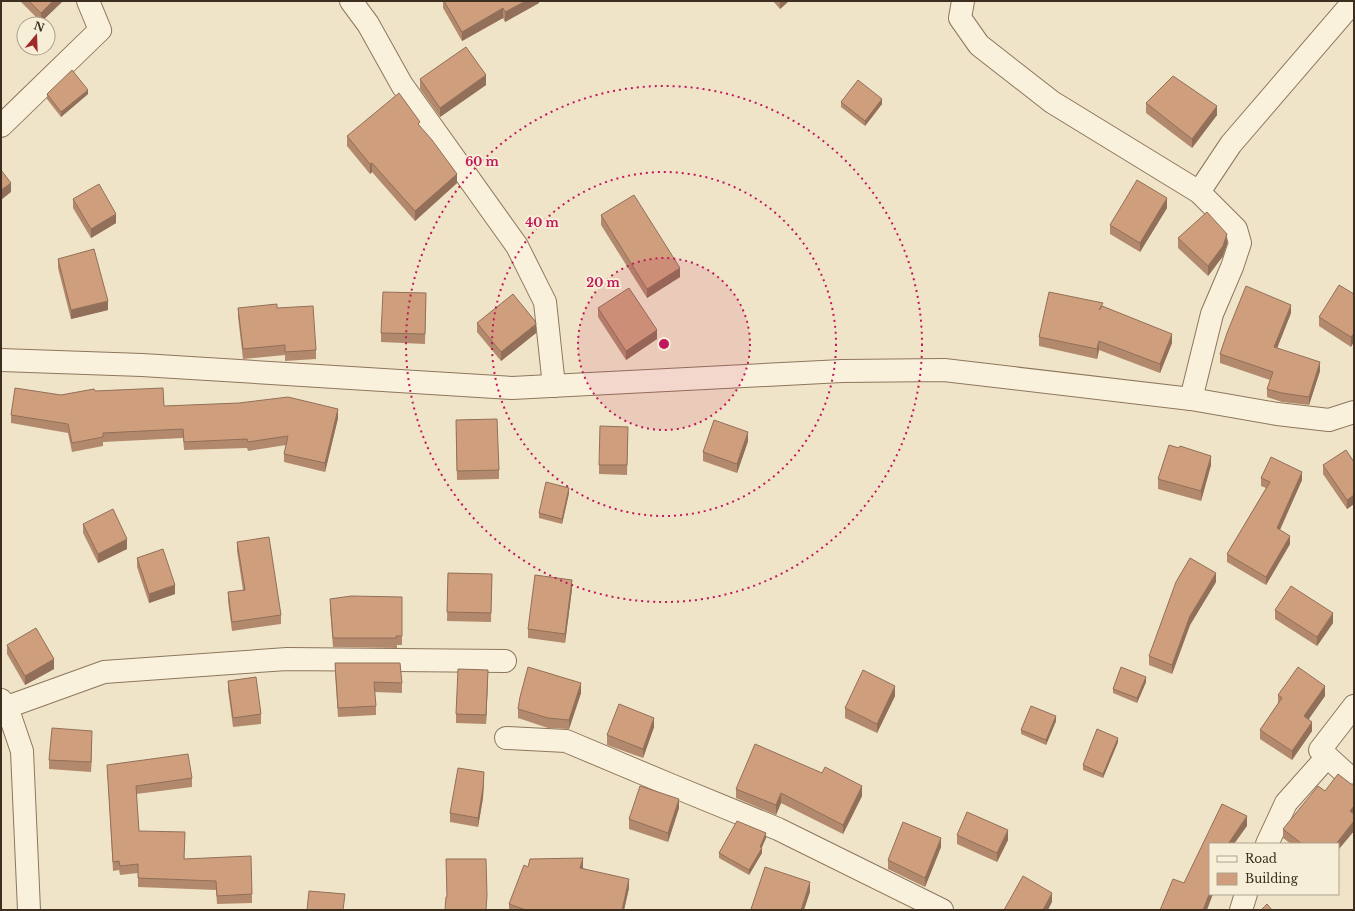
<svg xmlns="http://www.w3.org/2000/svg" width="1355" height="911" font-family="'Libre Baskerville',serif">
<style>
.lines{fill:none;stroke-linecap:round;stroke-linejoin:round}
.minor-casing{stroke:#8d765c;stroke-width:24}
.minor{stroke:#faf1dc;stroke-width:22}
.wall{fill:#b2896c}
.shaded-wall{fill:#916f58}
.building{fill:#cf9f7d;stroke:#916f58}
.ring{fill:none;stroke:#c2185b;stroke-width:2;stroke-dasharray:2 4}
.centre{fill:#c2185b;stroke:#f7eed8;stroke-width:2}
.ring-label{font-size:12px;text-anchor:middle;font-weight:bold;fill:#c2185b;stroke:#f7eed8;stroke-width:4;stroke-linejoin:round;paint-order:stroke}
</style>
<rect width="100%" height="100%" fill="#f0e4c8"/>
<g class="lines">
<defs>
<g id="minor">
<path d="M351 1 368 24 402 85 517 246 545 302 554 386"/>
<path d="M963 1 960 18 979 45 1052 102 1199 192 1236 229 1240 243 1232 267 1212 314 1191 399"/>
<path d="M1 126 100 30 88 1"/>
<path d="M1199 192 1231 144 1354 1"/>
<path d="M1 360 142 365 512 388 842 371 944 370 1191 399 1277 414 1329 420 1354 412"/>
<path d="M1 700 7 707 104 672 287 659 505 661"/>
<path d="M1354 706 1320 750 1354 781"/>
<path d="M7 707 22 751 29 910"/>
<path d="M506 738 566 741 673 786 778 829 942 910"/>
<path d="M1267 844 1286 803 1327 757"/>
<path d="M1241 910 1246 894"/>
</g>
</defs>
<use href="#minor" class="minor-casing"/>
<use href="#minor" class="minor"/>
</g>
<g class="wall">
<path d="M20 1H63L41 22Z"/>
<path d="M443 1H539V3L505 22 503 18 462 41 443 8Z"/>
<path d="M773 1H789L780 9Z"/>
<path d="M420 79 486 85 440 117 420 89Z"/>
<path d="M47 94H88L61 117 47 99Z"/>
<path d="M841 102 882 104 865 126 841 107Z"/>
<path d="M1146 103 1217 115 1192 148 1146 113Z"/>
<path d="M420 126 457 183 415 221 372 172 370 174 347 146V136Z"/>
<path d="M73 199 116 223 91 238 73 208Z"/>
<path d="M1167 208 1140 252 1110 234V225Z"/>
<path d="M601 215 680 277 647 298 601 225Z"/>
<path d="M1178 238 1227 244 1223 256 1208 276 1178 248Z"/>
<path d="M58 259 108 310 71 319 58 268Z"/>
<path d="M426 293 425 344 381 342V333Z"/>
<path d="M1354 294 1351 347 1319 326V317Z"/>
<path d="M1103 306 1172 343 1160 373 1099 350 1097 359 1039 346V337Z"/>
<path d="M238 308H277L316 350V359L285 361V355L243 359 238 317Z"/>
<path d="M598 308 657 339 626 360 598 317Z"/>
<path d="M1291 313 1277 348 1320 371 1309 405 1282 402 1267 397V389L1270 380 1220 363V354Z"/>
<path d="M477 323 536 333 501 361 477 332Z"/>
<path d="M95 391 164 406 338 418 325 472 284 462V454L286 445 248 451 247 448 184 450 183 438 103 442V446L72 452 68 433 11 423V415L61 395Z"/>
<path d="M456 430 499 470V479L457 480Z"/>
<path d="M628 436 627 475 599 474V465Z"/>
<path d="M748 441 737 473 703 461V452Z"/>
<path d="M1354 462V504L1347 509 1323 474V465Z"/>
<path d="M1211 465 1201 501 1158 489V479Z"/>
<path d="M1261 478 1302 480 1280 530 1290 544 1266 585 1227 562V554L1266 488 1261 486Z"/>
<path d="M569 493 562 524 539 518V513Z"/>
<path d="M83 524 127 549 98 563 83 533Z"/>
<path d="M237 542 281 615V624L232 631 228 601V592L243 590 237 551Z"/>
<path d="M137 558 175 594 149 603 137 567Z"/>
<path d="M448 573 492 574 491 622 447 621Z"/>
<path d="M1216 582 1190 625 1172 674 1149 665V656Z"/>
<path d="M572 589 565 643 528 638V629Z"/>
<path d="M402 597V645H397V648L333 647 330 608V599Z"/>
<path d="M1275 610 1333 623 1317 646 1275 619Z"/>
<path d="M7 645 54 669 25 685 7 654Z"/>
<path d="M335 663 402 683V693L374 692 376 706V715L338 717 335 672Z"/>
<path d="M488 679 486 724 456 723V714Z"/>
<path d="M228 681 261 714V724L233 727 228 690Z"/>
<path d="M1146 682 1137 703 1113 693V689Z"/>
<path d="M581 693 569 729 548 728 518 718V709Z"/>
<path d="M1278 695 1325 696 1308 719 1312 731 1292 760 1260 739V730L1278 703Z"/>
<path d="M895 696 877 733 845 718V708Z"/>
<path d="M1056 721 1046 745 1021 734V730Z"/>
<path d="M654 727 643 758 607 745V735Z"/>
<path d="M92 741 91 772 49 769V760Z"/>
<path d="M1118 742 1103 778 1083 770V765Z"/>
<path d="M107 765 192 778V787L136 794 139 831 185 859 252 894V903L217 904 216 890 138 887V873L120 875 119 870 113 871Z"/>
<path d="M484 782 483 798 478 827 450 822V813Z"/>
<path d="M1351 784H1354V831L1338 850V844H1291L1283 838V829L1325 791Z"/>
<path d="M736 789 862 796 843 834 781 803 776 815 736 798Z"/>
<path d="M679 808 668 842 629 829V819Z"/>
<path d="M957 835 1008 840 997 862 957 844Z"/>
<path d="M766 838 761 848 762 853 749 875 719 858V853Z"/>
<path d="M941 847 925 887 888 869V860Z"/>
<path d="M528 867H583V868L629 888 624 910H509V904Z"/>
</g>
<g class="shaded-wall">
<path d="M53 1H63L41 22V13Z"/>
<path d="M526 1H539V3L505 22V12Z"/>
<path d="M780 1H789L780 9Z"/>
<path d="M503 8V18L462 41V32Z"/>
<path d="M486 75V85L440 117V108Z"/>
<path d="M88 90V94L61 117V112Z"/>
<path d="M882 99V104L865 126V121Z"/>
<path d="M1217 106V115L1192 148V139Z"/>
<path d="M372 163V172L370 174V164Z"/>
<path d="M457 174V183L415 221V211Z"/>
<path d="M11 183V192L1 200V190Z"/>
<path d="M1167 198V208L1140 252V243Z"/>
<path d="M116 214V223L91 238V229Z"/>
<path d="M1227 234V244L1223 256 1208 276V266Z"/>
<path d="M680 268V277L647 298V289Z"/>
<path d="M108 301V310L71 319V310Z"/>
<path d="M1291 305V313L1274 356V347Z"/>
<path d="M536 324V333L501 361V352Z"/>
<path d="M657 330V339L626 360V351Z"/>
<path d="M1354 333V342L1351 347V337Z"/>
<path d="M1172 334V343L1160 373V364Z"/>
<path d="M1099 341V350L1097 359V349Z"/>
<path d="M1320 362V371L1309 405V397Z"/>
<path d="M338 409V418L325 472V463Z"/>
<path d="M748 432V441L737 473V464Z"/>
<path d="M1211 456V465L1201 501V491Z"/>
<path d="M1302 472V480L1277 536V528Z"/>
<path d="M569 488V493L562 524V519Z"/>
<path d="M1354 495V504L1347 509V500Z"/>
<path d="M1290 536V544L1266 585V577Z"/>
<path d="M127 539V549L98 563V554Z"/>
<path d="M1216 573V582L1190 625 1172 674V665L1190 616Z"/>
<path d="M572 580V589L565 643V634Z"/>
<path d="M175 585V594L149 603V594Z"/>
<path d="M1333 613V623L1317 646V637Z"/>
<path d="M54 659V669L25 685V676Z"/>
<path d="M488 670V679L486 724V715Z"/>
<path d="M1146 677V682L1137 703V698Z"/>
<path d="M581 683V693L569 729V720Z"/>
<path d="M895 686V696L877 733V724Z"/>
<path d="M1325 686V696L1304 726V716Z"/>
<path d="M1056 716V721L1046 745V740Z"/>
<path d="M654 718V727L643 758V749Z"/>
<path d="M1312 722V731L1292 760V751Z"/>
<path d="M92 731V741L91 772V762Z"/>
<path d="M1118 738V742L1103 778V774Z"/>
<path d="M484 772 483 798 478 827V818Z"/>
<path d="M862 786V796L843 834V825Z"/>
<path d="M781 793V803L776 815V805Z"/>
<path d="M679 799V808L668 842V833Z"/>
<path d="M1354 806V816L1350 811Z"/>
<path d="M1247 816V826L1234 844H1228Z"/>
<path d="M1354 821V831L1338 850V844H1336Z"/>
<path d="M1008 830V840L997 862V853Z"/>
<path d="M766 833V838L760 852V847Z"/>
<path d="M941 838V847L925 887V878Z"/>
<path d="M762 848V853L749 875V870Z"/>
<path d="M583 858V867L580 876V868Z"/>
<path d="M629 879V888L624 910H622Z"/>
<path d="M810 882V892L804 910H801Z"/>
<path d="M1210 892V894H1213L1207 910H1203Z"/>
<path d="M1052 893V902L1048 910H1043Z"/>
</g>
<g class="building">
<path d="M29 1H53L41 13Z"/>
<path d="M444 1H526L505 12 503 8 462 32Z"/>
<path d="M466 47 486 75 440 108 420 79Z"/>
<path d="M72 70 88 90 61 112 47 94Z"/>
<path d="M1173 76 1217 106 1192 139 1146 103Z"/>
<path d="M858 80 882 99 865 121 841 102Z"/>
<path d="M399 93 420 122 418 124 432 140 457 174 415 211 372 163 370 164 347 136Z"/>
<path d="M1 170 11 183 1 190Z"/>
<path d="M1137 180 1167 198 1140 243 1110 225Z"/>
<path d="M99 184 116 214 91 229 73 199Z"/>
<path d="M634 195 680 268 647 289 601 215Z"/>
<path d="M1207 212 1227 234 1223 246 1208 266 1178 238Z"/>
<path d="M94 249 108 301 71 310 58 259Z"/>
<path d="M1339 285 1354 294V333L1351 337 1319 317Z"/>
<path d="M1246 286 1291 305 1274 347 1320 362 1309 397 1282 393 1267 389 1273 372 1220 354 1227 333Z"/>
<path d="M629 288 657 330 626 351 598 308Z"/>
<path d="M383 292 426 293 425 334 381 333Z"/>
<path d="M1049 292 1103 303 1099 310 1102 306 1172 334 1160 364 1099 341 1097 349 1039 337Z"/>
<path d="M513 294 535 321 536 324 501 352 477 323Z"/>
<path d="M277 304V308L313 306 316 350 285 352V345L243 349 238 308Z"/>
<path d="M15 388 61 395 94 389 95 391 163 388 164 406 239 403 288 397 338 409 325 463 284 454 288 436 248 442 247 439 184 442 183 429 103 433V437L72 443 68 424 11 415Z"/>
<path d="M497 419 499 470 457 471 456 420Z"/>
<path d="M714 420 748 432 737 464 703 452Z"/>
<path d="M600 426 628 427 627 465H599Z"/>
<path d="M1169 445 1179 448 1180 446 1211 456 1201 491 1158 479Z"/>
<path d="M1346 450 1354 462V495L1347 500 1323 465Z"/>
<path d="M1271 457 1302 472 1277 528 1290 536 1266 577 1227 554 1270 482 1261 478Z"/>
<path d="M546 482 569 488 562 519 539 513Z"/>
<path d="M113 509 127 539 98 554 83 524Z"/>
<path d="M269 537 281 615 232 622 228 592 245 590 237 542Z"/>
<path d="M163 549 175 585 149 594 137 558Z"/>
<path d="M1190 558 1216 573 1190 616 1172 665 1149 656 1176 582Z"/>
<path d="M448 573 492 574 491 613 447 612Z"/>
<path d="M535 575 572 580 565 634 528 629Z"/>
<path d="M1291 586 1333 613 1317 637 1275 610Z"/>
<path d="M351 596 402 597V636H396L397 638H333L330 599Z"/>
<path d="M36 628 54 659 25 676 7 645Z"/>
<path d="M335 663H400L402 683 374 682 376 706 338 708Z"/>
<path d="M528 667 581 683 569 720 548 718 518 709 520 697Z"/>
<path d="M1121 667 1146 677 1137 698 1113 689Z"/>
<path d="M1298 667 1325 686 1304 716 1312 722 1292 751 1260 730 1282 698 1278 695Z"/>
<path d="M458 669 488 670 486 715 456 714Z"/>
<path d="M863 670 895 686 877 724 845 708Z"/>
<path d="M256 677 261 714 233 718 228 681Z"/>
<path d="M619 704 654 718 643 749 607 735Z"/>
<path d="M1031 706 1056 716 1046 740 1021 730Z"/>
<path d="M52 728 92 731 91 762 49 760Z"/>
<path d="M1097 729 1118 738 1103 774 1083 765Z"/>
<path d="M755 744 822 773 825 767 862 786 843 825 781 793 776 805 736 789Z"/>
<path d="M188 754 192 778 136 786 139 831 185 832 184 859 251 856 252 894 217 896 216 881 138 878V864L120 866 119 861 113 862 107 765Z"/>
<path d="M458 768 484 772 483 788 478 818 450 813Z"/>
<path d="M1338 774 1351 784H1354V806L1350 811 1354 814V821L1336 844H1302L1283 829 1318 786 1325 791Z"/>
<path d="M640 786 679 799 668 833 629 819Z"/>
<path d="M1222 804 1247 816 1228 844H1210V870L1209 871 1210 872V892L1203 910H1160L1173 879 1184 883Z"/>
<path d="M967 812 1008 830 997 853 957 835Z"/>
<path d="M737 821 766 833 760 847 762 848 749 870 719 853Z"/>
<path d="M903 822 941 838 925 878 888 860Z"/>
<path d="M583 858 580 868 629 879 622 910H526L509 904 524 865 528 867 530 859Z"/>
<path d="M446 859H486L487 895 486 910H445L446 897H447Z"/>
<path d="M765 867 810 882 801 910H755L751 909Z"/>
<path d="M1023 876 1052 893 1043 910H1004Z"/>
<path d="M309 891 345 894 343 910H307Z"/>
<path d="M1267 904 1272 910H1261Z"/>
</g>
<circle cx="664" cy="344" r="86" fill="#c2185b" fill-opacity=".12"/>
<g class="ring">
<circle cx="664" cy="344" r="86"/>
<circle cx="664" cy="344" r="172"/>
<circle cx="664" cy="344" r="258"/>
</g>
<circle cx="664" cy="344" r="6" class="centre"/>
<g class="ring-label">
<text x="482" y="166">60 m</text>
<text x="542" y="227">40 m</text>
<text x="603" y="287">20 m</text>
</g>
<rect width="1355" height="911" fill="none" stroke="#3d2e20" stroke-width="4"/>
<rect x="1209" y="843" width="130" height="52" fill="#f7eed8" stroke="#ada18e"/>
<rect x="1217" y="856" width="20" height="6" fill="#faf1dc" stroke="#ada18e"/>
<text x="1245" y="863" font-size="12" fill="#3d2e20">Road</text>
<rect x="1217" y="873" width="20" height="12" fill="#cf9f7d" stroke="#ada18e"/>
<text x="1245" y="883" font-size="12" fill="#3d2e20">Building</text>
<g transform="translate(36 36) rotate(19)"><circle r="19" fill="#f7eed8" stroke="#ada18e"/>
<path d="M0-3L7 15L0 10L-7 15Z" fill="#9e2a2b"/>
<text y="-6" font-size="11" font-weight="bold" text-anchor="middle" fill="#3d2e20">N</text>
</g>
</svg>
